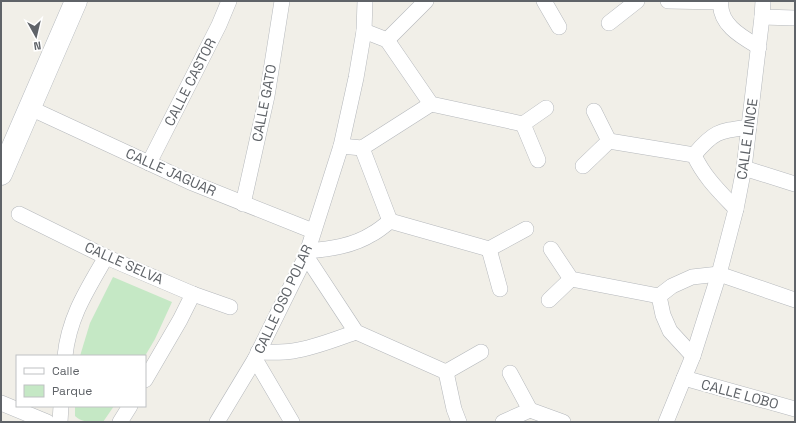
<svg xmlns="http://www.w3.org/2000/svg" width="796" height="423" font-family="'Space Grotesk',sans-serif">
<style>
.green{fill:#c5e8c5}
.lines{fill:none;stroke-linecap:round;stroke-linejoin:round}
.street-casing{stroke:#b5b8bc;stroke-width:16}
.secondary-casing{stroke:#b6babf;stroke-width:23}
.street{stroke:#fff;stroke-width:15}
.secondary{stroke:#fff;stroke-width:22}
.labels{text-anchor:middle;stroke-width:4;stroke-linejoin:round;paint-order:stroke}
.street-label{font-size:14px;fill:#5f6368;stroke:#fff}
</style>
<rect width="100%" height="100%" fill="#f1efe8"/>
<g class="green">
<path d="M113 277 172 302 155 339 145 356H80L90 323Z"/>
<path d="M75 406H114L103 422C92 422 82 423 75 416Z"/>
</g>
<g class="lines">
<defs>
<g id="street">
<path d="M544 1 559 27"/>
<path d="M668 1 720 2"/>
<path d="M721 1C718 24 742 37 759 47"/>
<path d="M762 17 795 18"/>
<path d="M609 23 637 1"/>
<path d="M364 31 387 40 431 104 523 124 546 108"/>
<path d="M387 40 426 1"/>
<path d="M30 108 190 182 313 231"/>
<path d="M594 111 609 141"/>
<path d="M523 124 538 160"/>
<path d="M609 141 694 155"/>
<path d="M341 146 362 148 431 104"/>
<path d="M362 148 390 221"/>
<path d="M694 155C704 177 720 192 736 209"/>
<path d="M694 155C714 131 719 131 749 127"/>
<path d="M149 163 219 25 229 1"/>
<path d="M583 166 609 141"/>
<path d="M744 168 795 184"/>
<path d="M243 204 267 96 282 1"/>
<path d="M19 214 106 257 193 294 230 307"/>
<path d="M390 221 489 249 526 229"/>
<path d="M489 249 500 289"/>
<path d="M551 249 571 279 659 296"/>
<path d="M308 251C330 249 353 246 372 234 378 231 384 226 390 221"/>
<path d="M306 256 356 332 446 372"/>
<path d="M659 296 672 286 692 277 719 274 795 300"/>
<path d="M659 296 663 315 670 331 693 356"/>
<path d="M549 300 571 279"/>
<path d="M258 352C270 352 281 353 293 351 314 348 336 339 356 332"/>
<path d="M65 356C69 317 87 290 106 257"/>
<path d="M255 359 292 422"/>
<path d="M446 372 454 409 459 422"/>
<path d="M446 372 481 352"/>
<path d="M510 373 530 410 563 422"/>
<path d="M684 378 795 409"/>
<path d="M145 380 180 320 193 294"/>
<path d="M1 403 47 422"/>
<path d="M60 422 61 406"/>
<path d="M120 422 130 406"/>
<path d="M217 422 255 359 306 256 341 146 356 78 364 31 365 1"/>
<path d="M503 422 530 410"/>
<path d="M666 422 693 356 719 274 736 209 744 168 762 17 763 1"/>
</g>
<path id="secondary" d="M1 174 76 1"/>
</defs>
<use href="#street" class="street-casing"/>
<use href="#secondary" class="secondary-casing"/>
<use href="#street" class="street"/>
<use href="#secondary" class="secondary"/>
</g>
<g class="labels">
<g class="street-label">
<text transform="translate(190 82) rotate(-63)" y="5">CALLE CASTOR</text>
<text transform="translate(264 103) rotate(-79)" y="5">CALLE GATO</text>
<text transform="translate(747 139) rotate(-82)" y="5">CALLE LINCE</text>
<text transform="translate(171 172) rotate(24)" y="5">CALLE JAGUAR</text>
<text transform="translate(124 263) rotate(24)" y="5">CALLE SELVA</text>
<text transform="translate(283 299) rotate(-65)" y="5">CALLE OSO POLAR</text>
<text transform="translate(740 394) rotate(15)" y="5">CALLE LOBO</text>
</g>
</g>
<rect width="796" height="423" fill="none" stroke="#5f6368" stroke-width="4"/>
<rect x="16" y="355" width="130" height="52" fill="#ffffff" stroke="#bfc1c3"/>
<rect x="24" y="368" width="20" height="6" fill="#ffffff" stroke="#bfc1c3"/>
<text x="52" y="375" font-size="12" fill="#5f6368">Calle</text>
<rect x="24" y="385" width="20" height="12" fill="#c5e8c5" stroke="#bfc1c3"/>
<text x="52" y="395" font-size="12" fill="#5f6368">Parque</text>
<g transform="translate(36 36) rotate(172)" stroke="#ffffff" stroke-width="3" paint-order="stroke">
<path d="M0-3L7 15L0 10L-7 15Z" fill="#5f6368"/>
<text y="-6" font-size="11" font-weight="bold" text-anchor="middle" fill="#5f6368">N</text>
</g>
</svg>
